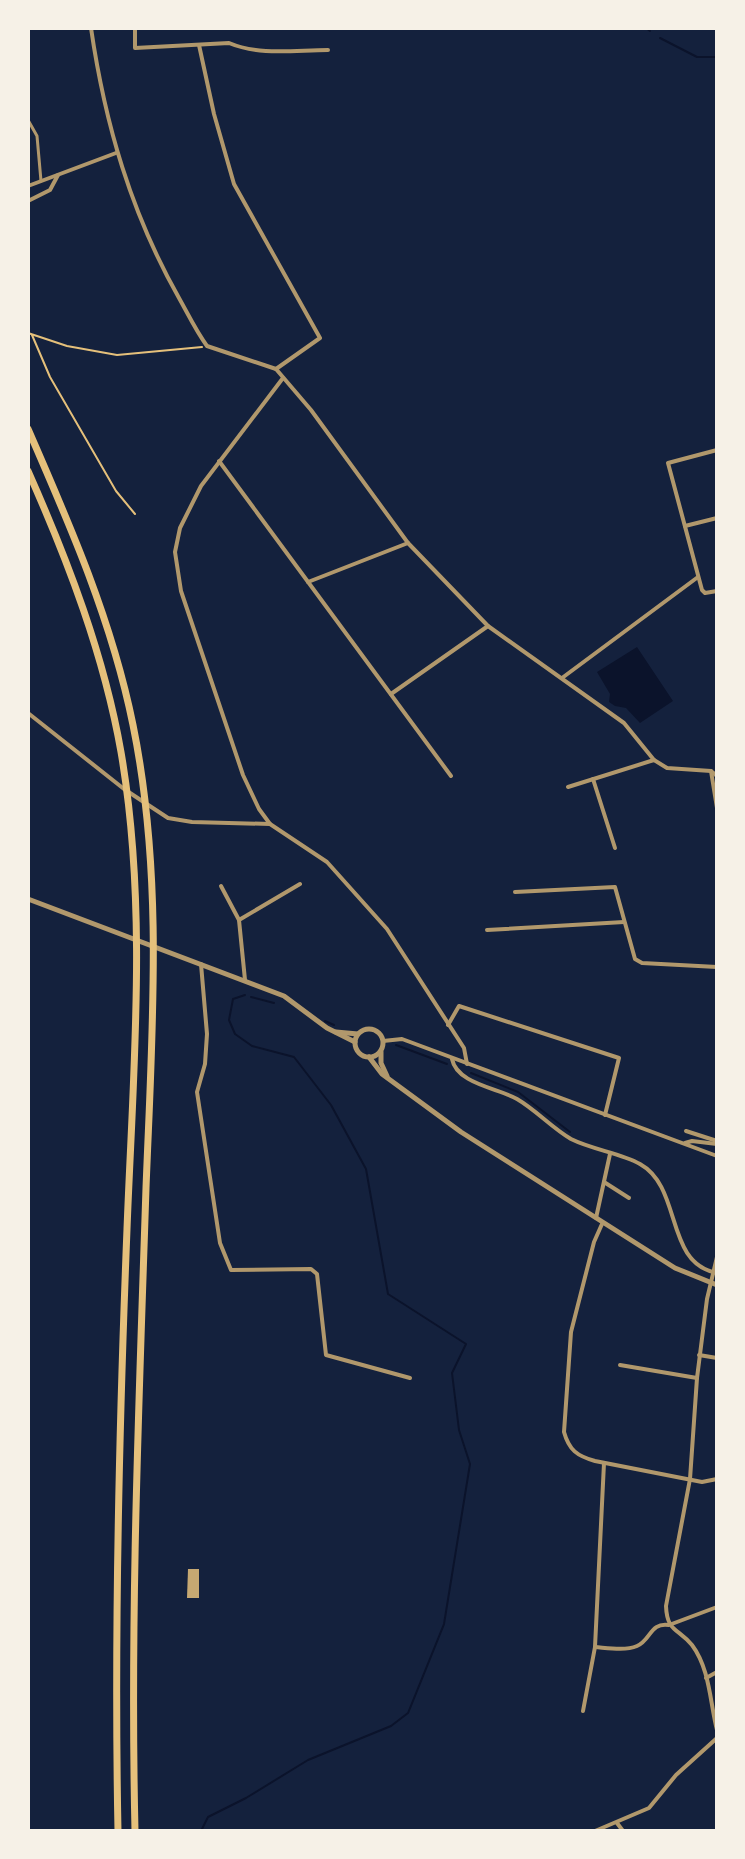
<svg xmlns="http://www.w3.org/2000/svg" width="745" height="1859" font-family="'Fira Sans',sans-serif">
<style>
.water{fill:#0b132b}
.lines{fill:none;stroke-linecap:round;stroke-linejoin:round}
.stream{stroke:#0b132b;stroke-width:2}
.building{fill:#c6a872}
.path{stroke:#e5c07b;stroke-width:2}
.pedestrian{stroke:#b1986c;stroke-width:3}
.minor{stroke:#b1986c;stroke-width:4}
.tertiary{stroke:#b1986c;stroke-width:5}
.motorway{stroke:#e5c07b;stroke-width:7}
</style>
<rect width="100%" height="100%" fill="#14213d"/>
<path class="water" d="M637 647 673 701 640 723 626 708 615 706 609 702 610 694 597 672Z"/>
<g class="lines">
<g class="stream">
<path d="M646 28 650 31"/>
<path d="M660 38 697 57H717"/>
<path d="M251 997 274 1003"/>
<path d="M325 1021 334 1025"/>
<path d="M396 1045 447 1064"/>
<path d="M471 1073 518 1092 570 1132"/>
<path d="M201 1831 208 1817 246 1798 308 1760 391 1726 408 1713 444 1624 470 1464 459 1430 452 1373 466 1344 388 1294 366 1169 331 1105 294 1057 252 1046 235 1034 229 1020 233 999 245 995"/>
</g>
</g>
<path class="building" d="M188 1569H199V1598H187Z"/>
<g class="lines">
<g class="path">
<path d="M28 333 67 346 117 355 202 347"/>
<path d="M32 335 50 377 116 491 135 514"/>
</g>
<path class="pedestrian" d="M28 120 37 136 41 181"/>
<g class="minor">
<path d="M91 28C105 124 131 213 179 298 188 314 196 331 207 346L276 369 311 410 408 543 488 626 624 723 654 760 667 768 711 771 717 776"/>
<path d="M135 28V48L229 43C260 56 295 50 328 50"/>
<path d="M199 45 214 114 234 184 320 338 276 369"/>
<path d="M28 186 116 153"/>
<path d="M28 201 50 190 58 175"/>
<path d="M717 450 668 463 702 590 705 593 717 591"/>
<path d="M219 461 451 776"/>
<path d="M685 526 717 518"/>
<path d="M308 582 408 543"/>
<path d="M562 678 698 577"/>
<path d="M391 694 488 626"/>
<path d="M28 713 124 789 168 818 192 822 270 824 327 862 387 929 464 1048 467 1064"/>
<path d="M711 771 717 808"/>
<path d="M593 779 615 848"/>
<path d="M568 787 654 760"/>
<path d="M270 824 259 809 243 775 181 591 175 552 180 528 201 486 283 378"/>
<path d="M221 886 239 920"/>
<path d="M515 892 615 887 635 959 642 963 717 967"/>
<path d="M487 930 624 922"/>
<path d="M201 964 207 1034 205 1064 197 1092 220 1243 231 1270 311 1269 317 1274 326 1355 410 1378"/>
<path d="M245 980 239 920 300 884"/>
<path d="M448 1025 459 1006 619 1058 605 1115"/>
<path d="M383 1041 402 1039 717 1156"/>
<path d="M452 1059C457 1084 498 1088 517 1099 536 1110 552 1128 571 1139 593 1150 621 1153 640 1164 683 1188 664 1263 717 1273"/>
<path d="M686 1131 717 1141"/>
<path d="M685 1143 692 1141 717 1144"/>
<path d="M604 1182 629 1198"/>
<path d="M596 1218 610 1154"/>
<path d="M602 1224 594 1242 571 1332 564 1432C569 1450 577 1456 595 1461L702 1482 717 1479"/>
<path d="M717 1257 707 1299 697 1378 690 1479 666 1606C667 1632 678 1628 692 1645 710 1669 710 1703 717 1730"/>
<path d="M699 1355 717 1358"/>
<path d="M620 1365 697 1378"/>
<path d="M595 1647C608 1648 625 1651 637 1646 651 1640 650 1622 669 1625L717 1607"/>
<path d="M706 1678 717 1672"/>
<path d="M583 1711 595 1647 604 1463"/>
<path d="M617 1823 623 1831"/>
<path d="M595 1831 649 1808 676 1775 717 1738"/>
</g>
<g class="tertiary">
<path d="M28 899 284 996 327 1028 355 1042"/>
<circle cx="369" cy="1043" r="14"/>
<path d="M336 1032 358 1034"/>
<path d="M381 1052V1063L387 1076"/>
<path d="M369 1057 382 1074 461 1132 675 1268 717 1285"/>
</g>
<g class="motorway">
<path d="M28 429C70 525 112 621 133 725 164 877 152 1033 146 1188 139 1402 130 1616 135 1831"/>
<path d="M28 471C68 561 104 655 121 752 148 909 133 1071 127 1229 119 1430 114 1630 118 1831"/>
</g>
</g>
<rect width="745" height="1859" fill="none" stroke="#f6f1e7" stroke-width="60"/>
</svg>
